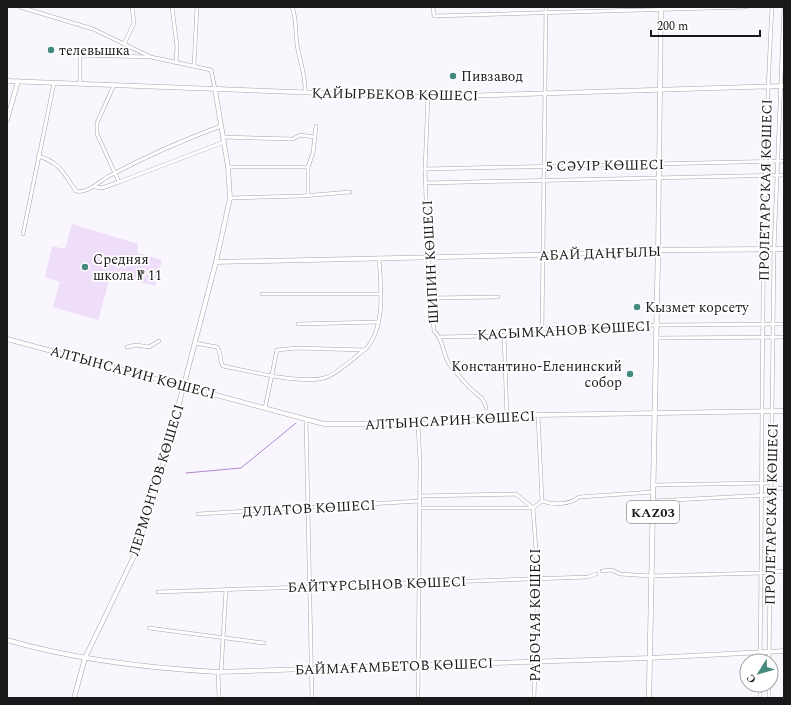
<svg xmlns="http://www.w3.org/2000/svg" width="791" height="705" font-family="Spectral,serif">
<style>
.green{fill:#eedefa}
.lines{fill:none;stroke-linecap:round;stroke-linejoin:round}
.stream{stroke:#b286cf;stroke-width:1}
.street-casing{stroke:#a7a4aa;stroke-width:4}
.secondary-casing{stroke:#a7a4aa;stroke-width:5}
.primary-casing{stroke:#a7a4aa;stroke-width:5.5}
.street{stroke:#fff;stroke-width:3}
.secondary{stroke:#fff;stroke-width:4}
.primary{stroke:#fff;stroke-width:4.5}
.poi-dot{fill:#458a7f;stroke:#fff;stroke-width:1.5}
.labels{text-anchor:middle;stroke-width:3.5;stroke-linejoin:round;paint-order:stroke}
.shield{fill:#fff;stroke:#5e5d5f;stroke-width:1}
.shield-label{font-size:13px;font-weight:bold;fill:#19181a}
.poi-label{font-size:14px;fill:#19181a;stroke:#fff;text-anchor:start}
.street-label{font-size:14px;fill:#19181a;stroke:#fff}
</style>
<rect width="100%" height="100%" fill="#faf6fd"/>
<path class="green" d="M72 224 138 244 137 253 162 260 155 286 111 274 98 320 53 307 60 282 45 277 52 246 65 249Z"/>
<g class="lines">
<path class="stream" d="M186 473 241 468 296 423"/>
<defs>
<g id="street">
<path d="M20 7 93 29 151 57 211 70 215 89"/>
<path d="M172 7 177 47 176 63"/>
<path d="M292 7C297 18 295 31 297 44 299 60 306 75 305 92"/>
<path d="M433 7 434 16 746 7"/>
<path d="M124 44 134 23 132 7"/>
<path d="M194 66 197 7"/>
<path d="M80 84V55L149 57"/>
<path d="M114 85 97 123V134L119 182"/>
<path d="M428 97 425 169 428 257 434 331C444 340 442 354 450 365 456 372 462 380 469 387 476 395 484 396 486 408"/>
<path d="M223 137 293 139 300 135 315 137"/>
<path d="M38 156C61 163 63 173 76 191 89 194 100 180 111 175 147 156 183 140 221 126"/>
<path d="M228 167H308"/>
<path d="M425 169 784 161"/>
<path d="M426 183 784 175"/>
<path d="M95 187 102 188 119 182 224 142"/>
<path d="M308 196V167L313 153 316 126"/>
<path d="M230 198 302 196 350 192"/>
<path d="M23 234 54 83"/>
<path d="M262 294H381"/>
<path d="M431 298 498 297"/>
<path d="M298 324 378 322"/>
<path d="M542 329 546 7"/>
<path d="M504 335 507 417"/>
<path d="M440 337 534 335 542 329 656 325 784 324"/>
<path d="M656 338 784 337"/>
<path d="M195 343 217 347C222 353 219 361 223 366 248 371 300 384 324 378 336 375 354 358 364 350"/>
<path d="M127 347 136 345 149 347 159 341"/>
<path d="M265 408 277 350 296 348 365 350C386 327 381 288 379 258"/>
<path d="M538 415 542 501"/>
<path d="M306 420 312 698"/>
<path d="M653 485 771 483"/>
<path d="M771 489 784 488"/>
<path d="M420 496 516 494 533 508"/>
<path d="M542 501C553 505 570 505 579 497L653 492"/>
<path d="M653 501 771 495"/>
<path d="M420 508H533"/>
<path d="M533 508 538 578 534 698"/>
<path d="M533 508 542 501"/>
<path d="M198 514 420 501"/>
<path d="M602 571 612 570 620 574 651 576 761 573 784 571"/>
<path d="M158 592 588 577 596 574"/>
<path d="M149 628 264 643"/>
<path d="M760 661C763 443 760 225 772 7"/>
<path d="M769 661 774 249 784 7"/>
<path d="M218 672 219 698"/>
<path d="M221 672 226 589"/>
<path d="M418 698 420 462 418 424"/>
<path d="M760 698V685"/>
<path d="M769 698V685"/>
</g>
<g id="secondary">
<path d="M7 81 428 97 784 86"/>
<path d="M7 120 18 81"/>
<path d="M216 262 573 254 658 250 661 10"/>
<path d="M7 339 324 424H418L538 415 784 411"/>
<path d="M7 640C75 660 147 668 218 672L650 658 784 651"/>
<path d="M74 698 85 658 137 550 165 457 216 262 230 198 228 167 215 89"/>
</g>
<path id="primary" d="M649 698 658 250 784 249"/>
</defs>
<use href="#street" class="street-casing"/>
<use href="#secondary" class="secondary-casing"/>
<use href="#primary" class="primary-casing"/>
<use href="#street" class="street"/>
<use href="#secondary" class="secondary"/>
<use href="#primary" class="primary"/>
</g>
<g class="poi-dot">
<circle cx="51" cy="50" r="4"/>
<circle cx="453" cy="76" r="4"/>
<circle cx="85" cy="267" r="4"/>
<circle cx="637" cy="307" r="4"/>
<circle cx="630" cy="374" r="4"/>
</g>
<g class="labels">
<rect class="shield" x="627" y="501" width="52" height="22" rx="3"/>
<g class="shield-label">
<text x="653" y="517">KАZ03</text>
</g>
<g class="poi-label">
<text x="59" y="55">телевышка</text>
<text x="461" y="81">Пивзавод</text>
<text x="93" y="264">Средняя<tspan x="93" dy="16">школа № 11</tspan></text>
<text x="645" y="312">Кызмет корсету</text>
<text x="622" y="371" text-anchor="end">Константино-Еленинский<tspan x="622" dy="16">собор</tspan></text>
</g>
<g class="street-label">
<text transform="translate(395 94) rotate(1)" y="5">ҚАЙЫРБЕКОВ КӨШЕСІ</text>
<text transform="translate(605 165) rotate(-1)" y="5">5 СӘУІР КӨШЕСІ</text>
<text transform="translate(765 190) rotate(-89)" y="5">ПРОЛЕТАРСКАЯ КӨШЕСІ</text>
<text transform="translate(600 253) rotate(-2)" y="5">АБАЙ ДАҢҒЫЛЫ</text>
<text transform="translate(430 262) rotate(-93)" y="5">ШИПИН КӨШЕСІ</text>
<text transform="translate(564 330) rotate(-3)" y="5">ҚАСЫМҚАНОВ КӨШЕСІ</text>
<text transform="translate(133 372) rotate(15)" y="5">АЛТЫНСАРИН КӨШЕСІ</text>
<text transform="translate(450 420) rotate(-3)" y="5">АЛТЫНСАРИН КӨШЕСІ</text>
<text transform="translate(156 480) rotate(-73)" y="5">ЛЕРМОНТОВ КӨШЕСІ</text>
<text transform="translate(309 508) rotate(-3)" y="5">ДУЛАТОВ КӨШЕСІ</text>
<text transform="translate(771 514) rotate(-89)" y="5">ПРОЛЕТАРСКАЯ КӨШЕСІ</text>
<text transform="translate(377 584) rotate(-2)" y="5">БАЙТҰРСЫНОВ КӨШЕСІ</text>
<text transform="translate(535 615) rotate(-90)" y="5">РАБОЧАЯ КӨШЕСІ</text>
<text transform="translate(394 666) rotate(-2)" y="5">БАЙМАҒАМБЕТОВ КӨШЕСІ</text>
</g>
</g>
<rect width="791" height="705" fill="none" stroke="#19181a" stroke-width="16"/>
<g transform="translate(759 673) rotate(233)"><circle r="19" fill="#ffffff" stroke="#a3a3a3"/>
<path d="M0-3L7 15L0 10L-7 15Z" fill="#458a7f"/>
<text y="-6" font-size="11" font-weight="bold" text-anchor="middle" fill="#19181a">С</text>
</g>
<path d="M651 30v6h109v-6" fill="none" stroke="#19181a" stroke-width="2"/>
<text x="657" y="30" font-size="12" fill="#19181a" stroke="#ffffff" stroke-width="3" paint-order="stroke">200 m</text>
</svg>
